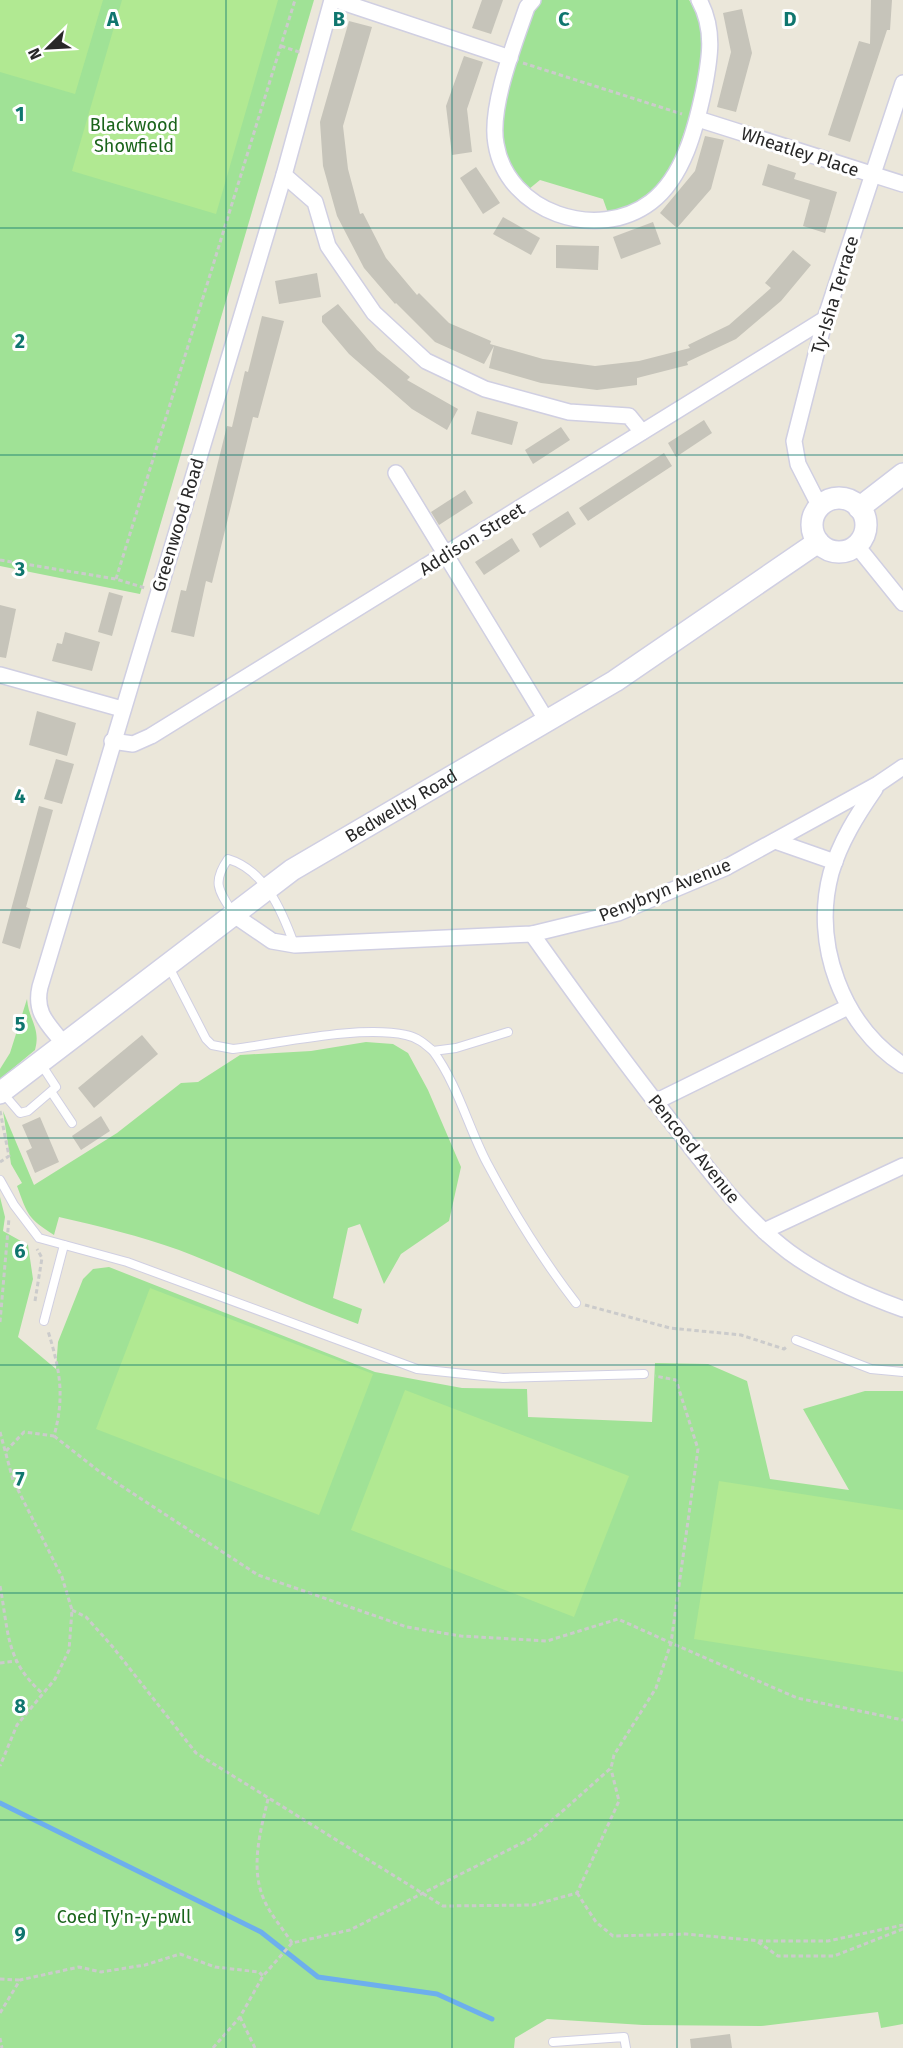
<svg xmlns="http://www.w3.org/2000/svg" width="903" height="2048" font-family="'Fira Sans',sans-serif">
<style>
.green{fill:#a0e296}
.pitch{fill:#b1e992}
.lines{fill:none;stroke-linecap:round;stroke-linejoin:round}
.stream{stroke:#6dafed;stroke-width:5}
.building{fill:#c6c4ba}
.lane-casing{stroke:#d0cfe2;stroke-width:10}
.street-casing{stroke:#d0cfe2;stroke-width:18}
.secondary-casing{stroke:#d0cfe2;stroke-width:24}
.path{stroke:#cbcbcb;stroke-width:3;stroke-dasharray:4.5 3;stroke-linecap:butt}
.lane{stroke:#fff;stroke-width:8}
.street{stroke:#fff;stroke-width:15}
.secondary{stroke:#fff;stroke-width:21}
.grid{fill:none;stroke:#0f766e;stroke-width:1.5;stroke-opacity:0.55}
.labels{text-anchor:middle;stroke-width:6;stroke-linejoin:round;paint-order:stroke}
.park-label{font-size:18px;fill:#1a641b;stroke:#fff}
.street-label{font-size:18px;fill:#282828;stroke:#fff}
.grid-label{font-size:20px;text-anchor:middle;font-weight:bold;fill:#0f766e;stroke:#fff;stroke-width:6;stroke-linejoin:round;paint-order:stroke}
</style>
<rect width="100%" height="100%" fill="#ebe7da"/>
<g class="green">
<path d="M0 0H314L140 594 0 566Z"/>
<path d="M540 0H689L691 3 703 28 704 55 691 113 669 175 654 192 638 203 608 213 603 199 540 180 529 189C523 182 514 176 510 168 487 125 519 57 533 14Z"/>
<path d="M27 999C29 1021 41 1028 35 1050L0 1079V1069L10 1053Z"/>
<path d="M366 1042 393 1044 408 1053 428 1090 461 1167 449 1221 401 1254 384 1284 360 1224 348 1228 333 1298 362 1309 358 1324C297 1302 239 1273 179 1250 140 1236 99 1226 59 1217L54 1235C28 1218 28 1216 17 1186L22 1183 11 1164 3 1111 34 1185 117 1133 181 1083 198 1082 240 1055 311 1051Z"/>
<path d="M0 1197 5 1217 3 1231 28 1245 33 1279 18 1337 56 1369 58 1342 83 1279 93 1269 109 1267 375 1372 462 1388 527 1389 528 1417 652 1422 655 1363 708 1364 747 1381 770 1479 849 1490 803 1409 865 1391H903V2024L881 2028 878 2012 761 2026 643 2025 547 2019 515 2038 514 2048H0Z"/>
</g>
<g class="pitch">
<path d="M0 0H103L75 94 0 72Z"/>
<path d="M122 0H278L216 214 72 171Z"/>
<path d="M150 1288 373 1374 319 1515 96 1429Z"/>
<path d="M405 1390 629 1476 574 1617 351 1530Z"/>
<path d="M719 1481 903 1510V1672L694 1639Z"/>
</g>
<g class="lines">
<path class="stream" d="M0 1803 261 1932 318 1977 437 1994 492 2019"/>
</g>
<g class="building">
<path d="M482 0H503L491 34 472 28Z"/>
<path d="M871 0H892L890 30H887L850 142 828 135 859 41 870 44Z"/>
<path d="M742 9 752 53 736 112 717 107 731 52 723 13Z"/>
<path d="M349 21 372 27 343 126 348 169 360 214 363 213 386 258 417 295 419 293 449 323 491 341 490 344 543 359 595 366 639 361 690 348 688 345 729 325 771 288 765 283 793 250 811 265 781 301 736 339 687 362 688 365 637 378V385L597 390 541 383 489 368 494 346 484 364 435 342 396 303 395 304 364 268 337 216 323 166 320 122Z"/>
<path d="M464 56 483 62 467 109 472 152 452 155 446 106Z"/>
<path d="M705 136 724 140 711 189 677 228 660 213 695 171Z"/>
<path d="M768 164 796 173 794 179 837 192 825 233 803 226 810 200 762 185Z"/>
<path d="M476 167 500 203 483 214 460 178Z"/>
<path d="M503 217 540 238 531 255 493 234Z"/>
<path d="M653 222 661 244 621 259 613 237Z"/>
<path d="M556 245 599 246 598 270 556 268Z"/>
<path d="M317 273 321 297 279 304 275 281Z"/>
<path d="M338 304 377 350 410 377 407 380 458 409 447 430 412 409 349 354 322 322V316Z"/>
<path d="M262 316 284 321 258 418 253 417 212 583 206 581 194 637 171 632 181 590 186 591 227 426 232 427 245 371 248 372Z"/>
<path d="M477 411 518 422 512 445 471 434Z"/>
<path d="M704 420 712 433 676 457 668 443Z"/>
<path d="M561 427 570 440 533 464 525 450Z"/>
<path d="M664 453 672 466 588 521 579 508Z"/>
<path d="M465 490 473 503 439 525 431 512Z"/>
<path d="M568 511 576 524 540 548 532 534Z"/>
<path d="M512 538 520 551 484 575 475 562Z"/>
<path d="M109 592 123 596 112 636 98 632Z"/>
<path d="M0 605 16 609 6 658 0 657Z"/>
<path d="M65 632 100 642 92 671 52 661 57 643 62 644Z"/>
<path d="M37 711 76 723 67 756 29 745Z"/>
<path d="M56 759 74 764 62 804 44 799Z"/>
<path d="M39 806 53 810 26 907 31 909 20 949 2 943Z"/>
<path d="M142 1035 158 1054 94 1108 78 1088Z"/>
<path d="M101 1116 110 1131 81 1150 72 1136Z"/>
<path d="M40 1117 59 1162 35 1173 26 1151 32 1148 22 1125Z"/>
<path d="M730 2034 732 2048H691L690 2039Z"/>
</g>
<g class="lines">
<defs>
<g id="lane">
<path d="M233 913C218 890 212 882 228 859 265 870 282 911 294 944"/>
<path d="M169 967 206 1039 212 1045 233 1049C282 1043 360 1025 406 1035 417 1037 425 1044 433 1051L456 1048 508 1032"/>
<path d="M433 1051C458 1085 468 1127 487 1163 513 1212 542 1259 576 1303"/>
<path d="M2 1092 20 1113 28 1111 56 1087 41 1064"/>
<path d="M52 1093 72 1123"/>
<path d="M0 1180 14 1205 39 1238 127 1262 417 1369 503 1378 644 1374"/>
<path d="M44 1321 64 1245"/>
<path d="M796 1340 871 1369 903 1372"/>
<path d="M553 2042 624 2037 626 2048"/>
</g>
<g id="street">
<path d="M336 0 510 58"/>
<path d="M533 0 527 7C515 42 489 107 496 144 507 212 597 243 651 202 684 177 696 127 704 89 710 58 715 29 699 0"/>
<path d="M698 119 903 184"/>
<path d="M284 175 315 202 328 246 374 313 426 361 485 389 569 412 629 416 642 432"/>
<path d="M396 473 547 721"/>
<path d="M820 507 798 464 794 441 825 319 903 83"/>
<path d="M857 546 903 603"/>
<path d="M0 675 122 709"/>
<path d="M112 741 133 744 151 736 825 319"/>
<path d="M875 789C857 815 840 842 831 873 812 944 842 1025 903 1065"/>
<path d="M775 841 835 862"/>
<path d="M234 915 272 941 295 945 532 934 618 913 725 868 878 784 903 767"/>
<path d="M532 934C579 1000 626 1065 676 1128 710 1172 745 1219 789 1252 823 1277 864 1295 903 1309"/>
<path d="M64 1044C48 1024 34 1013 40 987L284 175 332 0"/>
<path d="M655 1102 848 1007"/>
<path d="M764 1231 903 1166"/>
</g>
<g id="secondary">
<circle cx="839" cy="525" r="27"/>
<path d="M859 508 903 474"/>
<path id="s1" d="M0 1093 292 870 615 681 818 542"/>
</g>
</defs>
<use href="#lane" class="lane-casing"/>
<use href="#street" class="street-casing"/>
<use href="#secondary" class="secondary-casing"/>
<g class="path">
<path d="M281 46 302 53"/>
<path d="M523 63 682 114"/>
<path d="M0 560 116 579 145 588"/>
<path d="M116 579 295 0"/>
<path d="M0 1111 9 1156 0 1162"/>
<path d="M35 1301 42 1258 37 1249"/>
<path d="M585 1305 670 1328 741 1335 784 1349 788 1346"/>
<path d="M0 1322 9 1218"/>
<path d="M0 1432 13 1480 62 1577 72 1610 69 1650 55 1679 17 1725 0 1766"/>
<path d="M54 1436 100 1472 258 1575 407 1627 461 1636 547 1641 618 1619 671 1643 698 1449 676 1380 655 1376"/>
<path d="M6 1451 24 1432 54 1436C65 1396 60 1370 48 1331"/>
<path d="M0 1586C9 1633 5 1660 43 1694"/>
<path d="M72 1610 86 1617 112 1646 196 1753 443 1906 533 1905 577 1893 619 1801 611 1769"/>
<path d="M0 1663 16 1661"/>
<path d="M268 1799C260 1833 249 1871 266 1904 273 1918 284 1930 292 1943"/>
<path d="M577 1893 596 1922 613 1936 686 1934 761 1941H828L903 1925"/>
<path d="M758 1942 778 1956H834L903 1929"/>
<path d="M0 1979 19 1980"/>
<path d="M0 2013 20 1980 79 1967 101 1972 145 1965 180 1954 215 1967 259 1972 263 1976"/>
<path d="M240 2017 255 2048"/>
<path d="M0 2038 2 2048"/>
<path d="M213 2048 240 2017 263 1976 292 1943 350 1930 532 1838 611 1768 614 1755 656 1688 671 1643 797 1698 903 1720"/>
</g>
<use href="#lane" class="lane"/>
<use href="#street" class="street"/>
<use href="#secondary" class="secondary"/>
</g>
<path class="grid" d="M226 0V2048M452 0V2048M677 0V2048M0 228H903M0 455H903M0 683H903M0 910H903M0 1138H903M0 1365H903M0 1593H903M0 1820H903"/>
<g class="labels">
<g class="park-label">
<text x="134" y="131">Blackwood<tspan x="134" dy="21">Showfield</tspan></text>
<text x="124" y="1923">Coed Ty'n-y-pwll</text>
</g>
<g class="street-label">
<text transform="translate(800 152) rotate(18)" y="6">Wheatley Place</text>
<text transform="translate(835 295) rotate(-73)" y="6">Ty-Isha Terrace</text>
<text transform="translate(178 525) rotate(-73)" y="6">Greenwood Road</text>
<text transform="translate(472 539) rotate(-32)" y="6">Addison Street</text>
<text dy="6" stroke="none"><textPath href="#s1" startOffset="494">Bedwellty Road</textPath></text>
<text transform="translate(665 890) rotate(-22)" y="6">Penybryn Avenue</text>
<text transform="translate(694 1149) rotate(51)" y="6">Pencoed Avenue</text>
</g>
</g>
<g class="grid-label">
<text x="113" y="26">A</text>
<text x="339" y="26">B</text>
<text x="564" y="26">C</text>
<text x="790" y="26">D</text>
<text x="20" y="121">1</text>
<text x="20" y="348">2</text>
<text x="20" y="576">3</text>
<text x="20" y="803">4</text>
<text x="20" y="1031">5</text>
<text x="20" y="1258">6</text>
<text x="20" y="1486">7</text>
<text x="20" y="1713">8</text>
<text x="20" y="1941">9</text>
</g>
<g transform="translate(48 48) rotate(246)" stroke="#ffffff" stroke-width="4.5" paint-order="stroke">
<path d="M0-4.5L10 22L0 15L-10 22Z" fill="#282828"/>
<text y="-9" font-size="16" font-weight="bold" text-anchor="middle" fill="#282828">N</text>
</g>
</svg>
